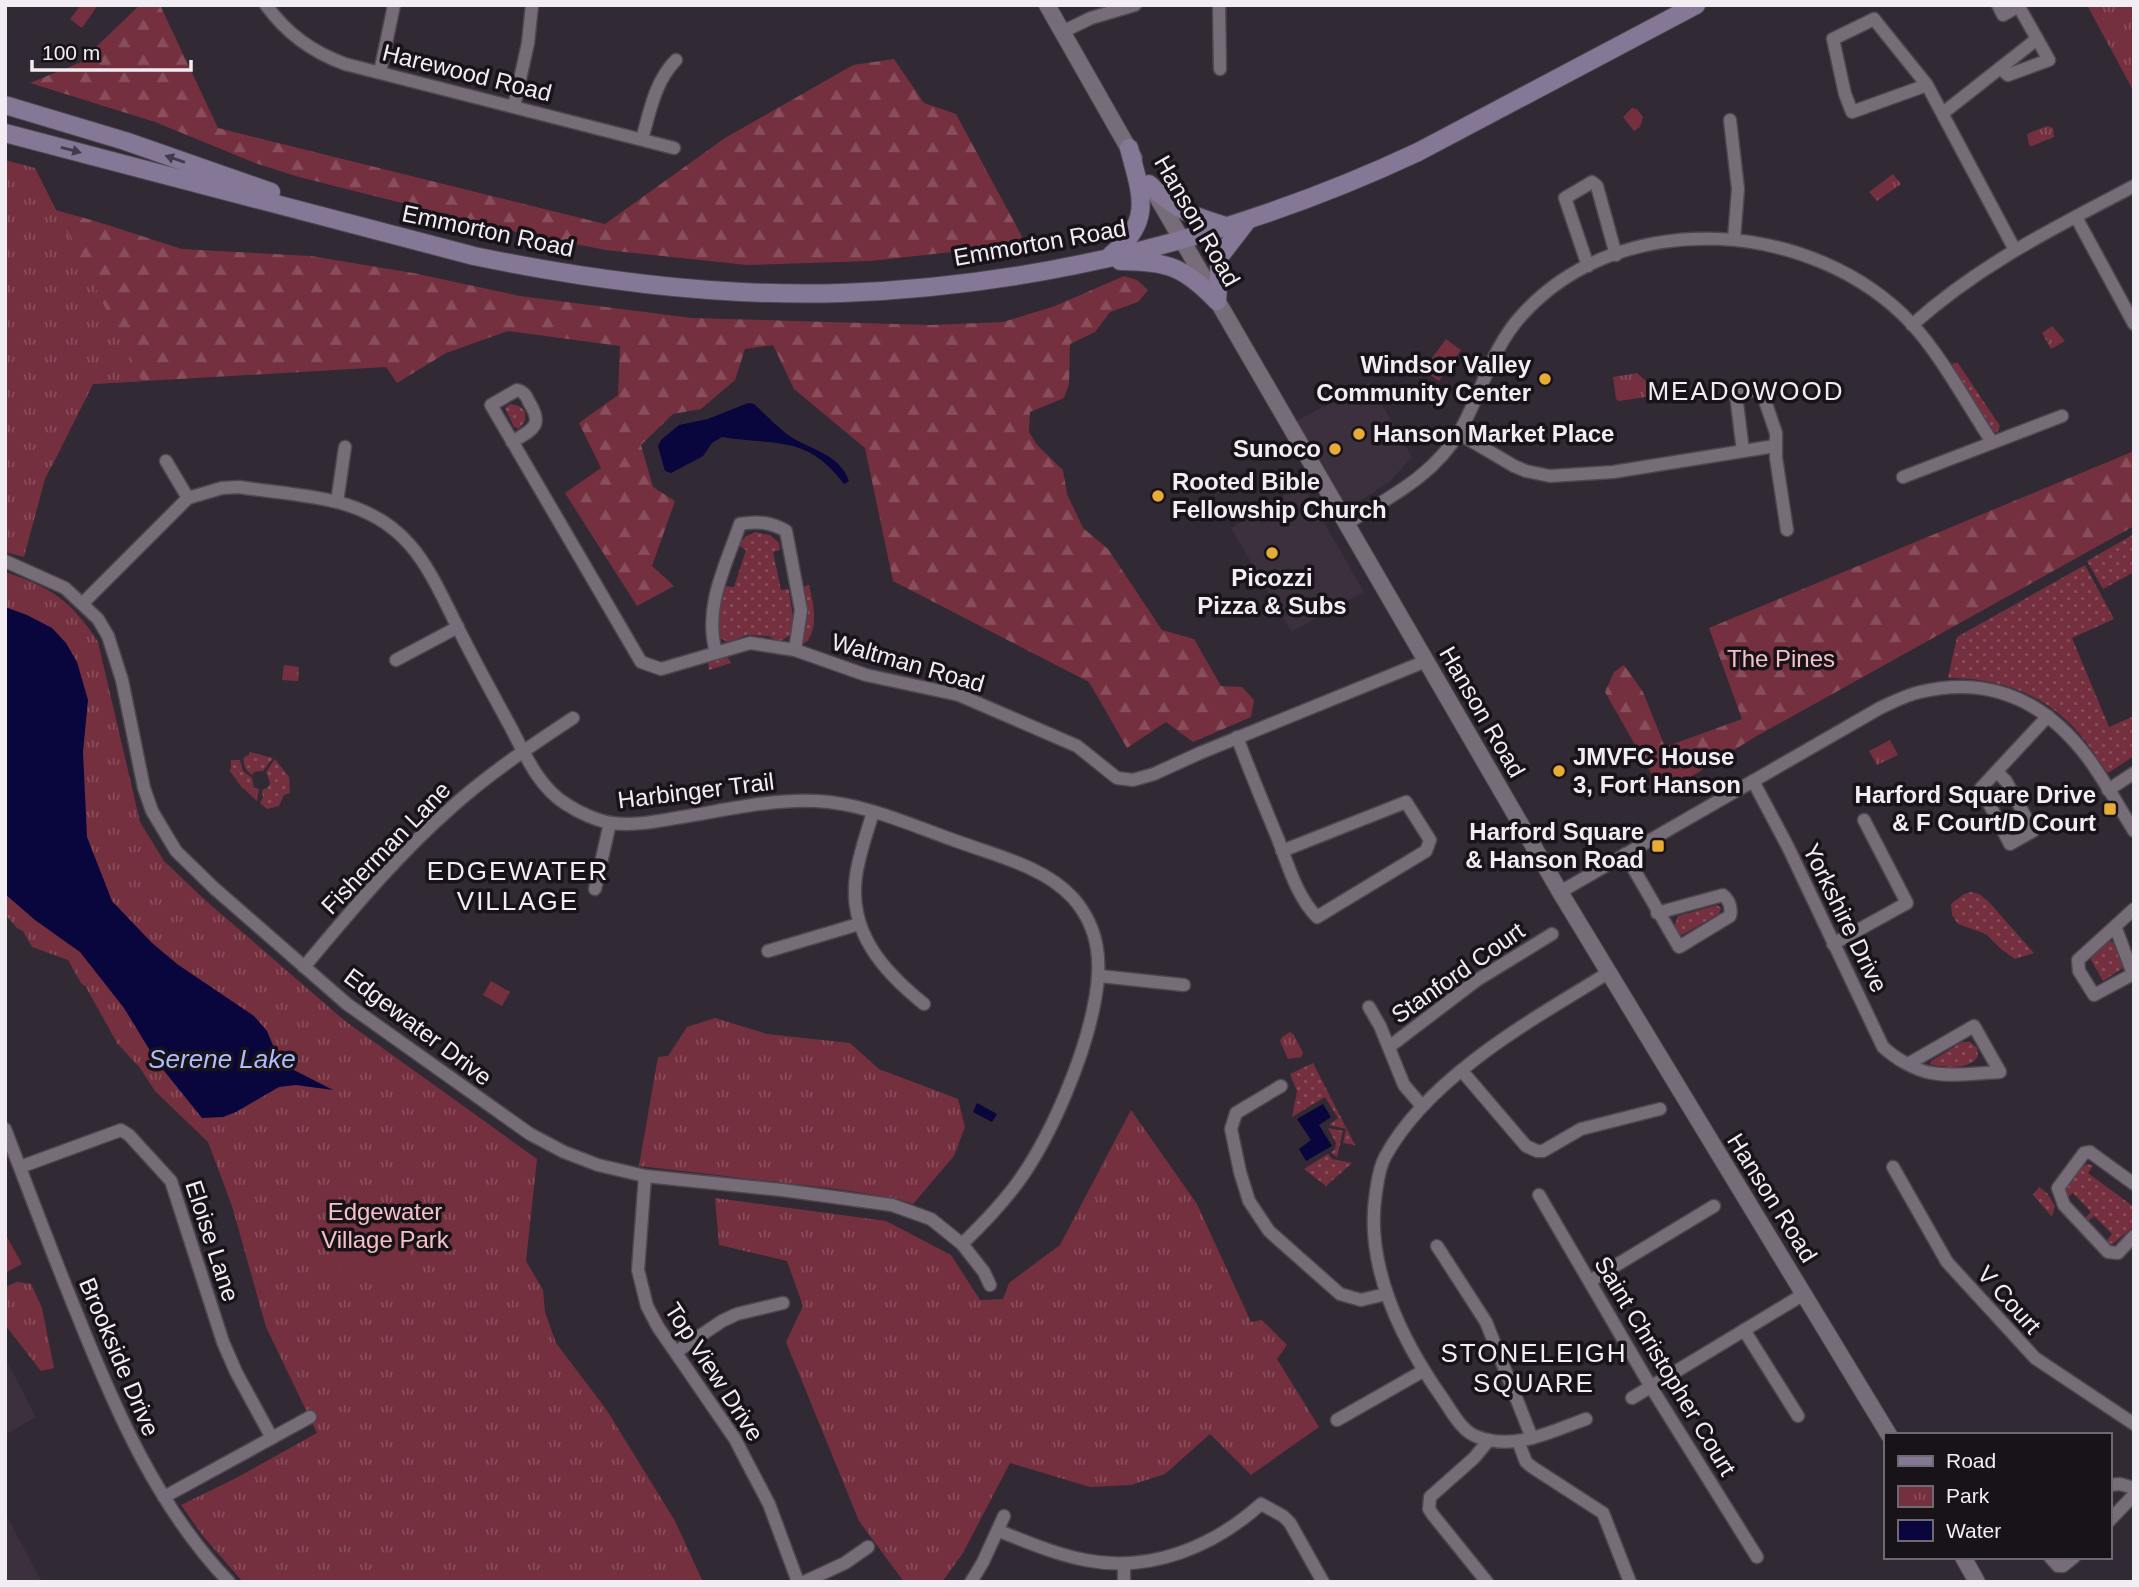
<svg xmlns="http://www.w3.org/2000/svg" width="2139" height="1587" font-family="Arial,sans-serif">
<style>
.built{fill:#3c2f3e}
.grass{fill:url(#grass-dots)}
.forest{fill:url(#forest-firs)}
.park{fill:url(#park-tufts)}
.garden{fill:#75303f}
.water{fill:#09053d}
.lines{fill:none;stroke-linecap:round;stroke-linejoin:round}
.minor-casing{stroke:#4d474f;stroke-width:15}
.tertiary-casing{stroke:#4d474f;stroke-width:18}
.secondary-casing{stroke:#4d474f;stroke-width:20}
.minor{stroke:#766d78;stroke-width:12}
.tertiary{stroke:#766d78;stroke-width:16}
.secondary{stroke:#857897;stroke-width:18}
.oneway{fill:#433b4b}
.poi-dot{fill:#e6ac36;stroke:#171318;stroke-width:2.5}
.labels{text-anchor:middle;stroke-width:7;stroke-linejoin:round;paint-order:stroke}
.street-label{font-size:24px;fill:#f2edf3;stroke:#171318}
.poi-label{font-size:24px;font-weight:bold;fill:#f2edf3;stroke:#171318;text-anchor:end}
.park-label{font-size:24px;fill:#f6c0c8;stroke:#171318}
.neighbourhood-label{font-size:26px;letter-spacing:2px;fill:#f2edf3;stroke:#171318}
.water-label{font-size:26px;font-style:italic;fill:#adbdff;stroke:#171318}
</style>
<defs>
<pattern id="grass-dots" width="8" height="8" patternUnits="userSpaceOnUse" patternTransform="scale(1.75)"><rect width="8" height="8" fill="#75303f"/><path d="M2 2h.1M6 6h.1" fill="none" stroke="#894e5b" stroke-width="1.8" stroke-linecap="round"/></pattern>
<pattern id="forest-firs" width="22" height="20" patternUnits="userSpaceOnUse" patternTransform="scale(1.75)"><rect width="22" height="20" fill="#75303f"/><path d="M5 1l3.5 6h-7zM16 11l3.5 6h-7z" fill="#894e5b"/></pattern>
<pattern id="park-tufts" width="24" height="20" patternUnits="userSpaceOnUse" patternTransform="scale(1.75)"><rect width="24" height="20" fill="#75303f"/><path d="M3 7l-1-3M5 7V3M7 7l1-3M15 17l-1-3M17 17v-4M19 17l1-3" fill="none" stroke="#894e5b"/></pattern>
</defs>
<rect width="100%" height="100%" fill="#312933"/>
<g class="built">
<path d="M1369 382 1412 457 1389 482 1348 509 1296 421Z"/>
<path d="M1302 484 1364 592 1291 632 1231 528Z"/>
<path d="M5 1357 36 1417 5 1435Z"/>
<path d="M5 1513 42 1582H5Z"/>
</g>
<g class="grass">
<path d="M1953 363H1958L2000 426 1997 433 1993 431 1951 369Z"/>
<path d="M510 404 519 406 525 411V421L519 429 514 427 505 408Z"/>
<path d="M755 532 770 535 779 543 780 550 773 552 781 590 788 589 789 591 793 618 790 635 780 642 768 636 747 635 728 642 717 637 715 620 725 586 734 587 746 550 738 545 745 537Z"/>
<path d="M2134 534V572L2103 589 2087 561Z"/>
<path d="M2085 565 2114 619 2072 638 2109 727 2134 716V756L2108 773C2100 763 2094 752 2086 742 2051 696 2003 678 1948 678L1957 637Z"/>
<path d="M809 585C813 602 820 630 805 643H803L802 640 806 618 802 587Z"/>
<path d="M727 656 731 663 709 670 708 661Z"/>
<path d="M250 752 273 758 263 771 254 772 252 775C245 770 243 765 244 757L249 755Z"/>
<path d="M275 759 289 777 290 793 284 795 279 806 267 809 260 803 263 797 262 790 268 787 270 783 266 772Z"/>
<path d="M231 760H240L243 771 252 778 254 788 259 789 257 801 240 785 229 770 231 769Z"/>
<path d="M1971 892 1979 894 1988 901 2034 953 2015 959 2001 949 1986 934 1958 924 1952 915 1951 904 1964 894Z"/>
<path d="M1717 905 1721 908 1719 914 1682 935H1679L1674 927 1678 916Z"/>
<path d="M2108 941 2113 942 2123 968 2103 981 2090 958Z"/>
<path d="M1962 1042H1970L1977 1048 1978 1056C1971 1070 1944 1068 1930 1064L1931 1061Z"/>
<path d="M1313 1063 1355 1145 1343 1143 1346 1129 1329 1125 1338 1118 1325 1097 1292 1117 1297 1091 1290 1074Z"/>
<path d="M1328 1128 1343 1131 1337 1157 1331 1153 1335 1149 1336 1143Z"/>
<path d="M1328 1154 1332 1159 1352 1163 1326 1186 1304 1169Z"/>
<path d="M2088 1164 2093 1166 2088 1173 2134 1207V1226L2113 1244 2105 1243 2112 1234 2094 1216 2087 1222 2085 1218 2091 1212 2073 1193 2066 1198 2065 1189 2082 1166Z"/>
<path d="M2039 1187 2047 1193 2055 1206 2052 1217 2033 1195Z"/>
</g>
<g class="forest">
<path d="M140 5H160L218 128 605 224 725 138 853 65 894 59 924 103 956 114 1026 244 870 261 747 265 606 250 537 237 299 177 255 163 155 122 30 83 79 63Z"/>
<path d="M5 196 95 221 182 249 311 256 413 273 520 296 692 318 930 325 1003 322 1055 306 1124 276 1137 280 1148 290 1138 302 1110 312 1095 332 1070 344 1069 384 1064 398 1030 412 1029 432 1037 445 1063 470 1067 494 1083 528 1108 549 1162 630 1194 639 1221 686 1242 687 1254 700 1251 717 1193 742 1166 722 1127 748 1089 682 893 581 865 448 794 389 773 345 745 349 735 380 701 409 673 414 641 445 653 487 675 501 652 566 674 586 637 606 565 493 601 468 579 423 618 395 620 346 508 331 446 353 397 383 386 367 93 384 52 466Z"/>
<path d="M2134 451V526L1755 737 1663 794 1605 692 1614 672 1624 665 1643 692 1665 747 1742 719 1709 628Z"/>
</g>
<g class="park">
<path d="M2087 5H2134V92Z"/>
<path d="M1632 108 1637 109 1643 117 1640 127 1634 131 1623 117Z"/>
<path d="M2047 126 2053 128 2054 137 2032 146 2029 145 2027 134Z"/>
<path d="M5 160 35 168 142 381 92 384 45 479 24 557 5 552Z"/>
<path d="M1893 174 1901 184 1877 201 1869 192Z"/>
<path d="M2052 326 2065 341 2051 349 2042 333Z"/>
<path d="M1637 373 1646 381V397L1619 401 1616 399 1613 377Z"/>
<path d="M5 572C50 586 73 602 98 642L140 822 164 861 205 900 345 1021 537 1159 526 1261 543 1290 545 1312 556 1343 606 1409 675 1521 703 1582H243L203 1536 181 1505 236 1478 317 1433 266 1327 232 1206 208 1142 155 1091 140 1068 117 1043 86 987 81 983 68 960 32 947 23 931 17 928 5 914Z"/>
<path d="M284 665 299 667 298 681 282 680Z"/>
<path d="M1890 740 1898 755 1877 765 1869 751Z"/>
<path d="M491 981 510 992 502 1006 483 995Z"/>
<path d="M715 1018 767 1034 850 1043 879 1069 958 1099 965 1127 954 1156 913 1204 895 1198 830 1188 639 1166 658 1057 668 1056 687 1027Z"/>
<path d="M1290 1032 1294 1035 1303 1053 1301 1057 1288 1059 1280 1041 1282 1037Z"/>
<path d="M1131 1110 1197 1204 1251 1322 1262 1320 1287 1345 1277 1359 1319 1427 1251 1475 1210 1434 1165 1474 1131 1485 1090 1487 1010 1463 963 1553 942 1582H904L859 1521 786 1342 803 1306 787 1261 719 1245 715 1198 886 1221 951 1255 980 1300 1003 1299 1009 1283 1060 1245Z"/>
<path d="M17 1282 31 1284 42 1308 54 1368 41 1371 5 1325V1287Z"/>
</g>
<g class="garden">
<path d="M81 5H98L82 28 70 19Z"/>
<path d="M1446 339 1461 350 1439 381 1423 370Z"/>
<path d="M376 1204 403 1206 412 1274 407 1280 399 1273 341 1275C330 1234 338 1220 376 1204Z"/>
<path d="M7 1237 22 1264 5 1273V1238Z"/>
</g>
<g class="water">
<path d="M748 403 754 404C765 414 776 426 788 435 810 450 839 453 849 481L844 484C807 434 776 446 722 437L712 443 703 456 671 473 665 471 658 446 661 440 679 425 708 419Z"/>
<path d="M5 607 27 615 52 628 66 643 77 662 88 700 83 752 87 837 112 901 151 942 177 964 254 1016 267 1031 277 1055 288 1067 333 1090 296 1085 279 1087 236 1112 223 1117 202 1118 157 1062 124 1008 80 952 35 920 5 894Z"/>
<path d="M977 1103 997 1114 992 1122 973 1112Z"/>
<path d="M1323 1104 1331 1117 1319 1125 1332 1146 1306 1161 1299 1149 1311 1140 1297 1119Z"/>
</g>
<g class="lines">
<defs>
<g id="minor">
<path d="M266 5C287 34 312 52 345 64L674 148"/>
<path d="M1219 5 1220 69"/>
<path d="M1998 5 2003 15 2019 6"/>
<path d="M1062 32 1091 18 1135 5"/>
<path d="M2000 68 2008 75 2049 60 2018 5"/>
<path d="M380 72 394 5"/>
<path d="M1927 85 1852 112 1845 94 1833 39 1874 19 1927 85 2015 250"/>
<path d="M514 106 528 43 532 5"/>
<path d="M1943 113 2037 39"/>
<path d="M1730 120 1738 189 1734 239"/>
<path d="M642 139C650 111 655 81 676 60"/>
<path d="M2076 217 2134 324"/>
<path d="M1588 266 1565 198 1592 182 1597 186 1616 255"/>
<path d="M1912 325C1980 264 2054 228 2134 186"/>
<path d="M1458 433 1514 466 1526 471 1550 476 1613 472 1775 446"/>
<path d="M512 442C533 429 544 426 529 402 526 395 524 392 517 390L491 405 641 662 661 669 750 643 795 650 866 675 959 695 1077 746 1117 778 1133 780 1154 774 1200 753 1426 661"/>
<path d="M1743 451 1736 395 1757 389 1762 392 1776 433V458L1787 530"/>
<path d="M166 461 188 498"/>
<path d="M1903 477 2062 416"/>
<path d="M337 502 345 447"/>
<path d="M1346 524C1388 498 1434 476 1460 431 1481 394 1492 347 1522 315 1621 205 1814 219 1912 324 1942 357 1967 404 1992 442"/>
<path d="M5 561 65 588 98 619 108 636 122 680 144 788 152 811 176 851 214 888 347 1004 530 1134 564 1152 598 1165 645 1176 782 1190 892 1205 931 1219 962 1244 984 1272 990 1285"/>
<path d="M83 603 188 498 222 488 239 487C271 492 306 494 337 502 411 521 428 568 459 630 475 662 492 693 509 724 524 752 538 787 566 804 578 812 597 821 612 823 635 826 660 821 682 817 726 810 771 799 816 801 865 803 913 826 959 842 997 856 1045 867 1073 898 1101 930 1102 966 1094 1005 1084 1057 1053 1131 1023 1175 1006 1200 985 1222 962 1244"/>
<path d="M716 652C703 608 726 565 740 524 758 521 771 522 786 531L801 610 795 650"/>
<path d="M396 660 458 627"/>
<path d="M1237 737C1250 772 1264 805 1278 839 1288 865 1297 897 1317 917L1426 851 1430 840 1406 802 1282 851"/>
<path d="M1997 772 2006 781 2033 831 2010 844 1981 788 2048 716"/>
<path d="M1753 781 1788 847 1883 1047C1895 1058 1916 1071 1932 1073 1953 1077 1978 1073 2000 1072L1974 1026 1908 1064"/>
<path d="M2108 790 2134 773"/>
<path d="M873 812C867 833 859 854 856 876 848 932 883 971 924 1004"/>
<path d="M1625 854 1679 947 1730 916C1732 908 1729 900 1723 895L1657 913"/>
<path d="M595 889 610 823"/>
<path d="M1560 892 1880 708C1893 702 1906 695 1920 692 1991 675 2046 702 2088 758 2105 781 2119 807 2134 831"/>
<path d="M2115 926 2133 974 2094 995 2079 971 2078 960 2134 909"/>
<path d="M1833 944 1907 903 1864 820"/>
<path d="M768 951 859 924"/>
<path d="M304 967C351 911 398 854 453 806 490 773 532 745 573 718"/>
<path d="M1100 976 1184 985"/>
<path d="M1369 1007 1380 1026 1404 1085 1422 1106"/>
<path d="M1389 1047 1477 980 1552 934"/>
<path d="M1462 1071 1526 1146 1537 1151H1543L1581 1129 1660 1109"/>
<path d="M1281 1086 1236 1113 1231 1129 1240 1172 1249 1201 1269 1231 1340 1294 1361 1300 1386 1294"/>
<path d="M5 1129C29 1191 52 1253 77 1314 115 1409 157 1507 229 1582"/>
<path d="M20 1167 121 1130 129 1135 171 1181 223 1342 236 1372 272 1438"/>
<path d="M1893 1167 1947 1262 2035 1358 2134 1424"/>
<path d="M645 1176 638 1270 647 1306 658 1327 735 1439 749 1466 769 1504 798 1582"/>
<path d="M2134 1184 2090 1152 2084 1153 2058 1188 2064 1205 2108 1252 2118 1253 2134 1236"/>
<path d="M1539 1195 1651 1387 1757 1557"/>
<path d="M1437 1246 1486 1322 1532 1438"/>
<path d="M1590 1281 1714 1206"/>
<path d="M1744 1330 1798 1416"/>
<path d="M676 1352 722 1321 737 1314 783 1303"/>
<path d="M1632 1398 1804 1294"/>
<path d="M1586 1419C1552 1431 1515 1451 1478 1437 1462 1432 1452 1412 1443 1399 1402 1341 1364 1265 1376 1192 1378 1180 1379 1168 1385 1157 1428 1077 1533 1019 1608 973"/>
<path d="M1337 1420 1423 1371"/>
<path d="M1518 1441 1526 1462 1532 1467 1603 1513 1630 1582"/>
<path d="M2109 1485 2120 1484 2134 1488"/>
<path d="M164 1497 310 1417"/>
<path d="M2109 1521 2134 1495"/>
<path d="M999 1531C1027 1542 1055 1554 1085 1560 1150 1573 1213 1547 1261 1504L1283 1516 1290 1523 1323 1582"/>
<path d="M2050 1557 2058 1566H2063L2074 1557"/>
<path d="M1124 1564V1582"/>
<path d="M804 1582 845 1563 868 1547"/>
<path d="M971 1582 983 1562 1004 1516"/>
<path d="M1487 1582 1433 1515 1429 1509 1430 1497 1474 1458 1489 1440"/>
</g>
<g id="tertiary">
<path d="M1047 5 1134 158"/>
<path d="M1153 190 1560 892 1889 1435"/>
<path d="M1963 1557 1977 1582"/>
</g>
<g id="secondary">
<path d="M5 105 125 141 271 192"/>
<path d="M5 133 474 256C595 281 718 297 842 293 1040 286 1239 236 1418 152L1696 5"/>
<path d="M1149 184C1175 210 1195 217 1229 227"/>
<path d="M1111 255C1154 221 1141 194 1129 148"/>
<path d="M1120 261C1168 261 1184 267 1217 301"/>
<path d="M1217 301 1220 256 1247 221"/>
</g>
</defs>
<use href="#minor" class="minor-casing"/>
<use href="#tertiary" class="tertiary-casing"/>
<use href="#secondary" class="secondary-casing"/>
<use href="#minor" class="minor"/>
<use href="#tertiary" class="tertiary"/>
<use href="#secondary" class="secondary"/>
</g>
<defs><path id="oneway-solid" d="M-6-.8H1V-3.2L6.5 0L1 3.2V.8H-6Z" transform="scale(1.75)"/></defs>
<g class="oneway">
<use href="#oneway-solid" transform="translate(71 150) rotate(15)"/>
<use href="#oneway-solid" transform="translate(175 159) rotate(-161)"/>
</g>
<g class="poi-dot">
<circle cx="1545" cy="379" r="7"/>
<circle cx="1359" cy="434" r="7"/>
<circle cx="1335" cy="449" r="7"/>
<circle cx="1158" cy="496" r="7"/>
<circle cx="1272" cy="553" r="7"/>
<circle cx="1559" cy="771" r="7"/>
<rect x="2103" y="802" width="14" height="14" rx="3.5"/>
<rect x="1651" y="839" width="14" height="14" rx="3.5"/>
</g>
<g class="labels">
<g class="street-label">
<text transform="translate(467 73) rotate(14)" y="8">Harewood Road</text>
<text transform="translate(1197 221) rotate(60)" y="8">Hanson Road</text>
<text transform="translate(488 231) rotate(12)" y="8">Emmorton Road</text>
<text transform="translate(1040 243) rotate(-10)" y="8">Emmorton Road</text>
<text transform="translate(908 663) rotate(16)" y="8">Waltman Road</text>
<text transform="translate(1482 712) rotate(60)" y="8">Hanson Road</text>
<text transform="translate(696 791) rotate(-7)" y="8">Harbinger Trail</text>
<text transform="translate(386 848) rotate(-46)" y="8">Fisherman Lane</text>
<text transform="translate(1845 918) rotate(64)" y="8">Yorkshire Drive</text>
<text transform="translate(1458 973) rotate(-35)" y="8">Stanford Court</text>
<text transform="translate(418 1027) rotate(37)" y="8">Edgewater Drive</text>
<text transform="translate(1772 1198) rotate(58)" y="8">Hanson Road</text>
<text transform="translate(212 1241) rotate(72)" y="8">Eloise Lane</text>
<text transform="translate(2009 1300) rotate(48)" y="8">V Court</text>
<text transform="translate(119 1357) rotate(67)" y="8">Brookside Drive</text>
<text transform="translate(1665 1366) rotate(59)" y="8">Saint Christopher Court</text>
<text transform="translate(714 1372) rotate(57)" y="8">Top View Drive</text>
</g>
<g class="poi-label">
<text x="1531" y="373">Windsor Valley<tspan x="1531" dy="28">Community Center</tspan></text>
<text x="1373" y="442" text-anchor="start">Hanson Market Place</text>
<text x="1321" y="457">Sunoco</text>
<text x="1172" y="490" text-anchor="start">Rooted Bible<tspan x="1172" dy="28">Fellowship Church</tspan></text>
<text x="1272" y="586" text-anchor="middle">Picozzi<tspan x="1272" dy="28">Pizza &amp; Subs</tspan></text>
<text x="1573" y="765" text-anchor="start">JMVFC House<tspan x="1573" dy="28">3, Fort Hanson</tspan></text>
<text x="2096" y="803">Harford Square Drive<tspan x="2096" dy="28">&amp; F Court/D Court</tspan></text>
<text x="1644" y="840">Harford Square<tspan x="1644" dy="28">&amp; Hanson Road</tspan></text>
</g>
<g class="park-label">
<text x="1781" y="667">The Pines</text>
<text x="385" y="1220">Edgewater<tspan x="385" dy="28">Village Park</tspan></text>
</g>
<g class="neighbourhood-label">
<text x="1746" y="400">MEADOWOOD</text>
<text x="518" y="880">EDGEWATER<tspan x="518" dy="30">VILLAGE</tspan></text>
<text x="1534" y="1362">STONELEIGH<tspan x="1534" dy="30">SQUARE</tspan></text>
</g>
<g class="water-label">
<text x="222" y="1068">Serene Lake</text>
</g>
</g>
<rect width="2139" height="1587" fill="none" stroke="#f2edf3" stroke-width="14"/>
<rect x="1884" y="1433" width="228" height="126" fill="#171318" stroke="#6f6a70" stroke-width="2"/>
<rect x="1898" y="1456" width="35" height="10" fill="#857897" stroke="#6f6a70" stroke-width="2"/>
<text x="1946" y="1468" font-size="21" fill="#f2edf3">Road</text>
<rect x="1898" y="1486" width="35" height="21" fill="url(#park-tufts)" stroke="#6f6a70" stroke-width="2"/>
<text x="1946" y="1503" font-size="21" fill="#f2edf3">Park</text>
<rect x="1898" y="1520" width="35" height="21" fill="#09053d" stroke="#6f6a70" stroke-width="2"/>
<text x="1946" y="1538" font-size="21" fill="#f2edf3">Water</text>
<path d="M32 60v10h159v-10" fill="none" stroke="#f2edf3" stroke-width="3.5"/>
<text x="42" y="60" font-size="21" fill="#f2edf3" stroke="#171318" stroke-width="5" paint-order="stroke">100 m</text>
</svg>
